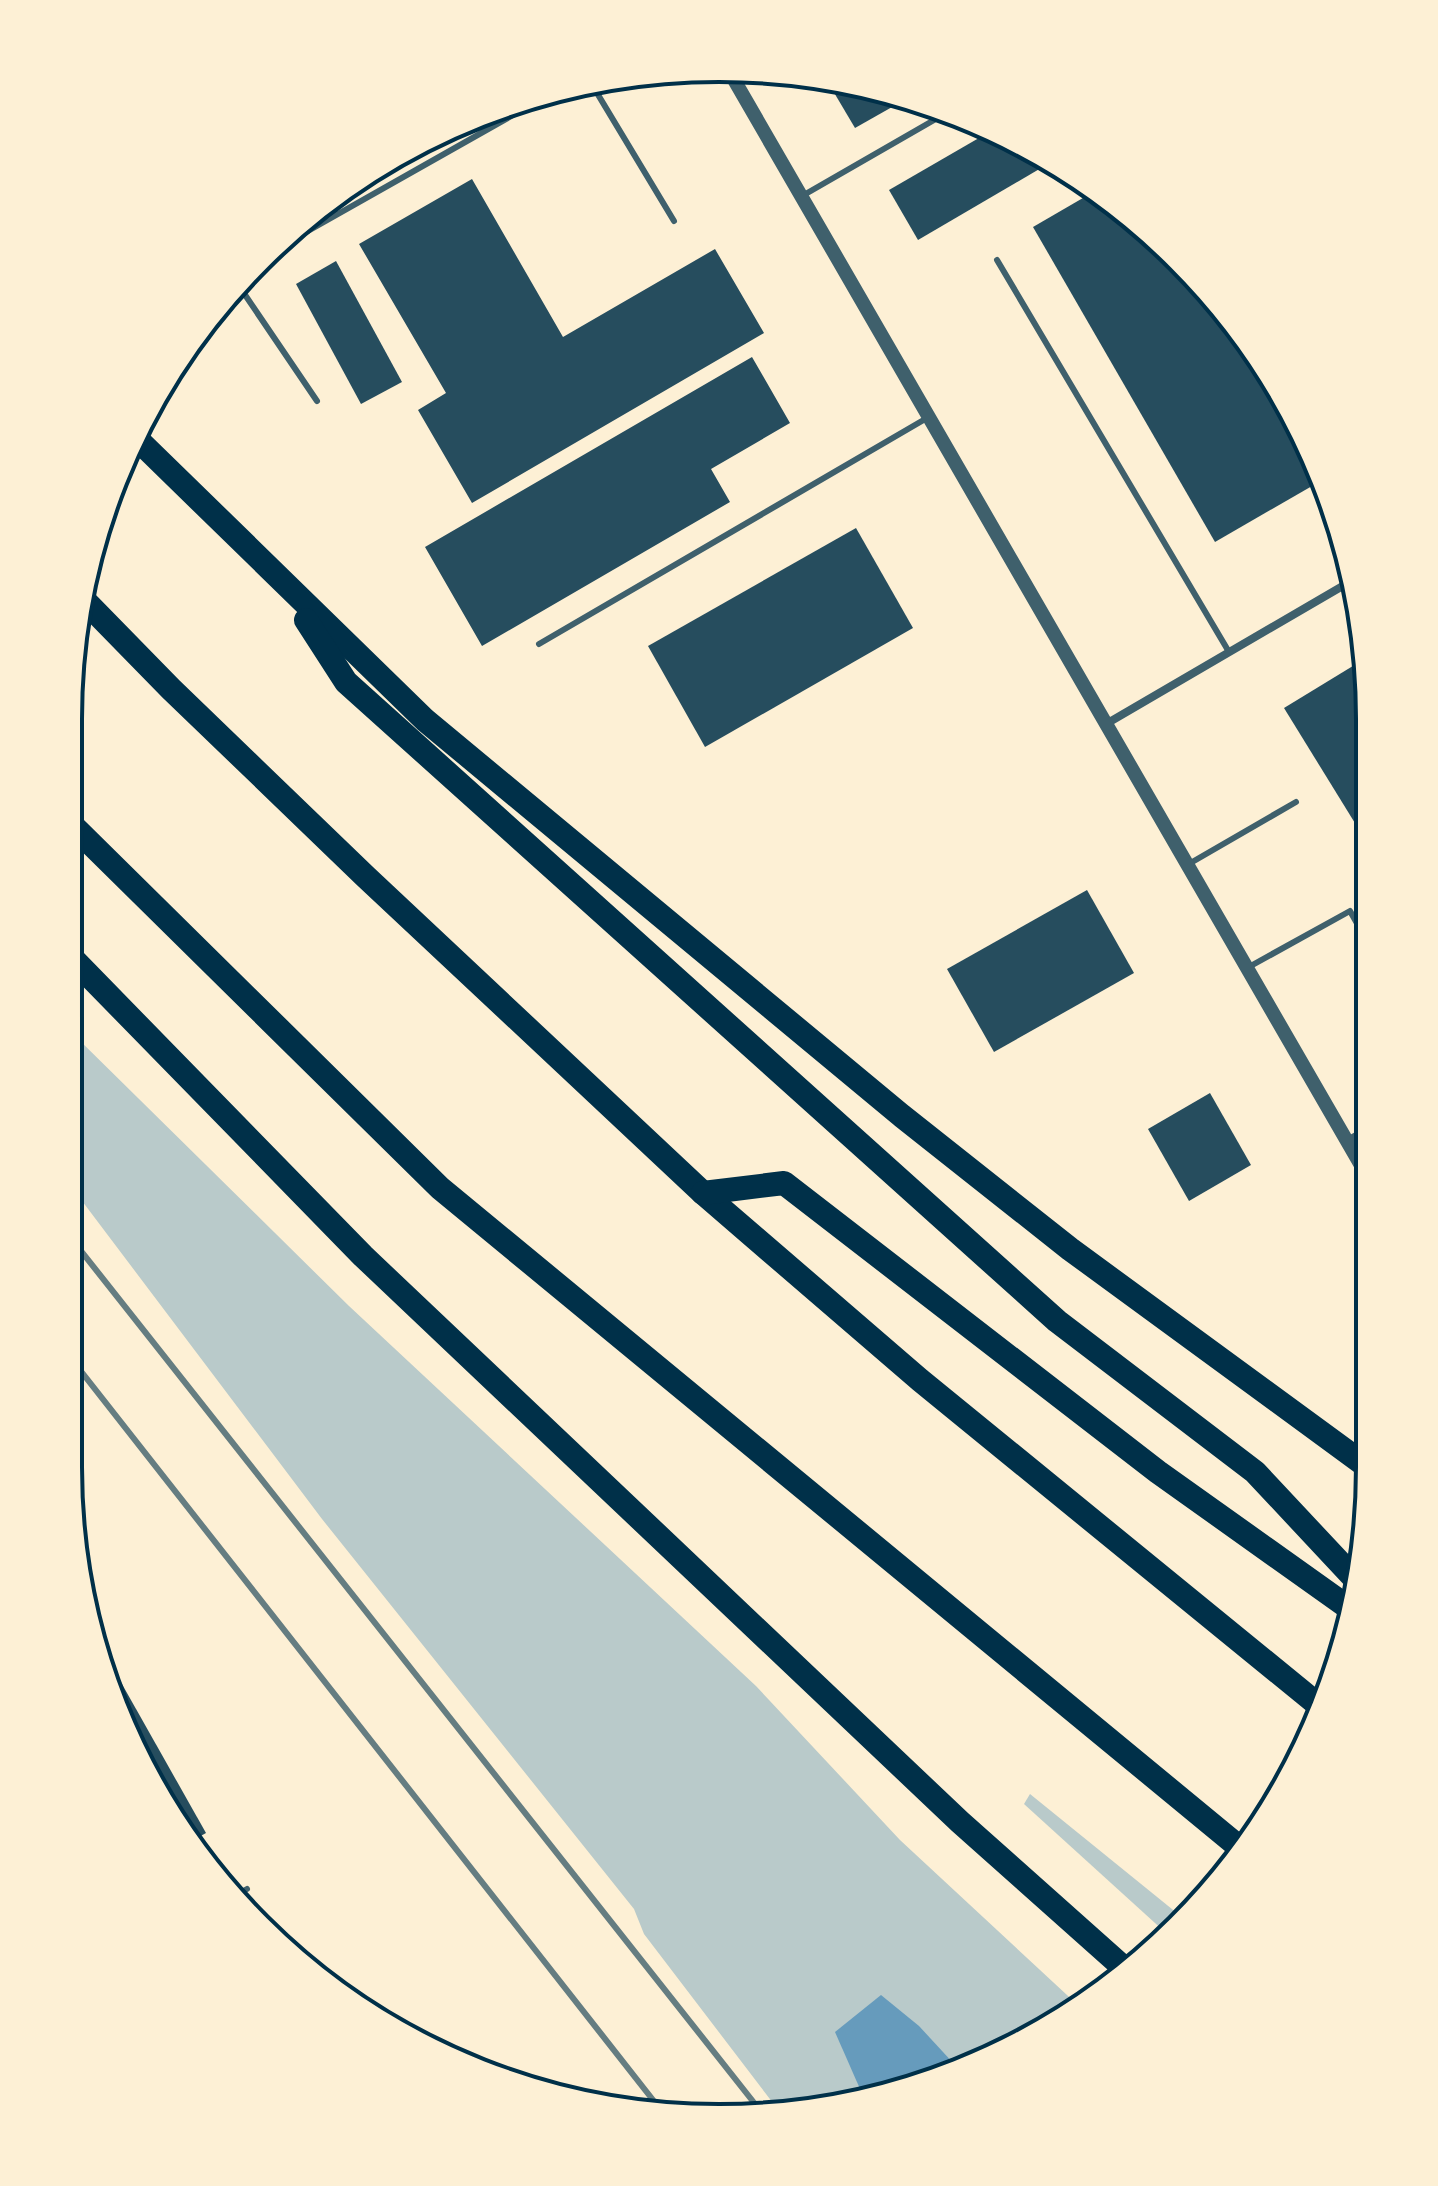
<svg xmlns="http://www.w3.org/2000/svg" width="1438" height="2186" font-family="'Sofia Sans Condensed',sans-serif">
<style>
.green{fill:#b9caca}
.water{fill:#669bbc}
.building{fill:#264d5e}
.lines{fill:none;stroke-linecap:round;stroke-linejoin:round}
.service{stroke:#3f606c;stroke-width:6}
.minor{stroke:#3f606c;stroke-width:8}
.tertiary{stroke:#3f606c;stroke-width:14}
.motorway{stroke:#003049;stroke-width:24}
.rail{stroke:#657d81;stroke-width:6}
.rim{fill:none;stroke:#003049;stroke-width:4}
</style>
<rect width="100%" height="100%" fill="#fdf0d5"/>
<g class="green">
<path d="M71 1032 349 1306 756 1686 900 1840 1081 2008 888 2096 776 2107 644 1934 634 1909 322 1519 70 1185Z"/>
<path d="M1030 1794 1183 1918 1166 1933 1024 1804Z"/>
</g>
<path class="water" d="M881 1995 919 2026 955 2065 888 2096 864 2098 835 2032Z"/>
<g class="building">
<path d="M826 79 836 81 908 98 855 128Z"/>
<path d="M991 131 1053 161 918 240 889 190Z"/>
<path d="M472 179 563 337 715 249 764 333 472 503 418 410 446 393 359 244Z"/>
<path d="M1095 191 1148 229 1213 299 1319 482 1215 542 1033 227Z"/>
<path d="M336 261 402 382 361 404 296 284Z"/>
<path d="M752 357 790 423 711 469 730 502 482 646 425 547Z"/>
<path d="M856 528 913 628 705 747 648 646Z"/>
<path d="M1366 658 1369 677 1366 841 1284 708Z"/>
<path d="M1087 890 1134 973 994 1052 947 969Z"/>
<path d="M1210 1093 1251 1165 1189 1201 1148 1129Z"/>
<path d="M105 1654 206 1833 190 1842 178 1829 102 1676 99 1657Z"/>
</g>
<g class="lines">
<g class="service">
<path d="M591 83 674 221"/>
<path d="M802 196 948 112"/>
<path d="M328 199 336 213"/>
<path d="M269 253 559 89"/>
<path d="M997 260 1229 652"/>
<path d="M237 283 317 401"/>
<path d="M539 644 927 418"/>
<path d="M1187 865 1296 802"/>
<path d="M1247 968 1350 911 1367 941"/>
<path d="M1349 1139 1366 1129"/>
<path d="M238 1894 247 1889"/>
</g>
<path class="minor" d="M1106 724 1353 580"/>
<path class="tertiary" d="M729 71 1366 1174"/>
<g class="motorway">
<path d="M137 439 425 720 902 1116 1070 1249 1365 1465"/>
<path d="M83 599 171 689 366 877 703 1193 920 1380 1322 1708"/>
<path d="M306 620 346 682 1057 1321 1255 1472 1357 1581"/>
<path d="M72 825 440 1188 1239 1847"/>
<path d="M71 957 363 1256 960 1822 1125 1969"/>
<path d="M703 1193 784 1183 1158 1472 1349 1608"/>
</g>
<g class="rail">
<path d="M70 1237 759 2109"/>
<path d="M69 1356 664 2114"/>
</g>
</g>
<path d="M0 0H1438V2186H0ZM719 82H719A637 637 0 0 1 1356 719V1467A637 637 0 0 1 719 2104H719A637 637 0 0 1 82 1467V719A637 637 0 0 1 719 82Z" fill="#fdf0d5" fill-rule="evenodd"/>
<path class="rim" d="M719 82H719A637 637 0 0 1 1356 719V1467A637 637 0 0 1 719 2104H719A637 637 0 0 1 82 1467V719A637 637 0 0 1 719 82Z"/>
</svg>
